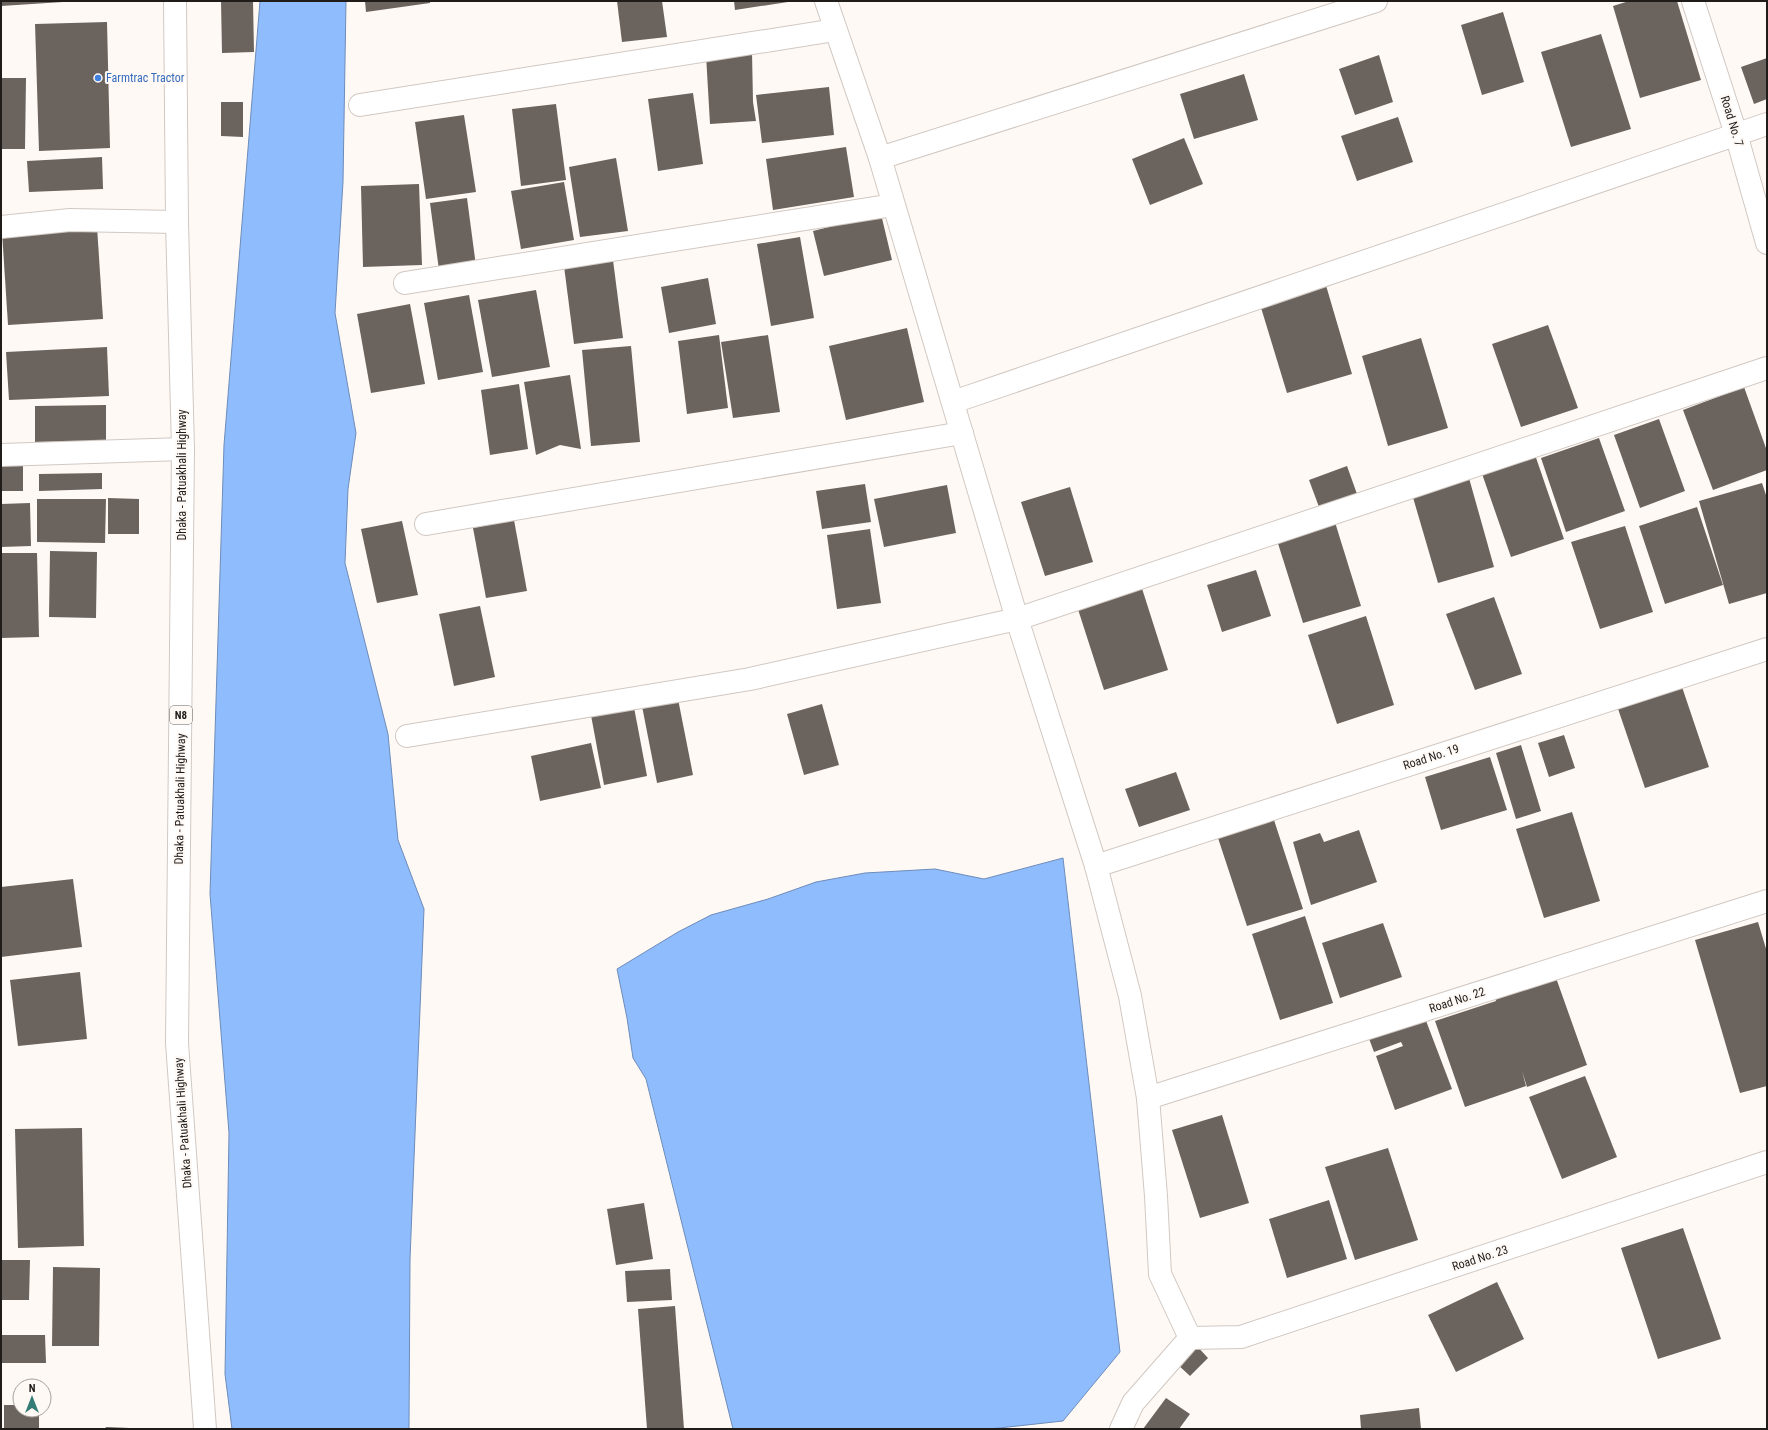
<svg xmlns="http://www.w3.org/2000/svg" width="1768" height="1430" font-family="'Roboto Condensed',sans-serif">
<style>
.water{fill:#8fbcfd;stroke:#6d8cb9}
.building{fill:#6b635d}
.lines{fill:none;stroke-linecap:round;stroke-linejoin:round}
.minor-casing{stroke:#d1c8c2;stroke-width:24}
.trunk-casing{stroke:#d1c8c2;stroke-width:24}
.minor{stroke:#fff;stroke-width:22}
.trunk{stroke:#fff;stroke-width:22}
.shop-dot{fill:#3f7fe0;stroke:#fff9f5;stroke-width:1.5}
.labels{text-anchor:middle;stroke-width:4;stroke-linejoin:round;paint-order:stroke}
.shield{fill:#fff9f5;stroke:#625e5c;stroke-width:1}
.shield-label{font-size:11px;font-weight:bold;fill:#1f1c1a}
.shop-label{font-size:12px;fill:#366cbe;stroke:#fff9f5;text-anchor:start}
.street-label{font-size:12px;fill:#1f1c1a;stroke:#fff9f5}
</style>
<rect width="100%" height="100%" fill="#fff9f5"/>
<g class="water">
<path d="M260 1H346L343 182 335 313 356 433 348 489 345 563 388 734 398 840 424 909 410 1259 409 1429H232L225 1374 229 1133 210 894 224 445Z"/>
<path d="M1063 858 1120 1352 1063 1421 990 1429H733L646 1079 633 1058 627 1018 617 969 678 932 711 915 768 899 816 882 865 873 935 869 984 879Z"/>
</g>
<g class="building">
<path d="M1 1H63V2L1 6Z"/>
<path d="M221 1H253L254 52 222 53Z"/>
<path d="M365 1H430V3L366 12Z"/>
<path d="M617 1H662L667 37 622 42Z"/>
<path d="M734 1H788V2L735 10Z"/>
<path d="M1629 1H1677L1701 80 1640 98 1613 6Z"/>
<path d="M1503 12 1524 82 1482 95 1461 25Z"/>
<path d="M107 22 110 148 39 151 35 24Z"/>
<path d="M1601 34 1631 129 1571 147 1541 52Z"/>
<path d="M752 52 753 102 756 121 710 124 706 55Z"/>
<path d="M1379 55 1393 102 1355 115 1339 69Z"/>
<path d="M1767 58V99L1754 104 1741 67Z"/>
<path d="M1244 74 1258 120 1194 139 1180 94Z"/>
<path d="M1 78H26L25 149H1Z"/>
<path d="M829 87 834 135 762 143 756 95Z"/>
<path d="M693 93 703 164 658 171 648 99Z"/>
<path d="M221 102H243V137L221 136Z"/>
<path d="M556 104 566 180 521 186 512 109Z"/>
<path d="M464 115 476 192 426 199 415 122Z"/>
<path d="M1398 117 1413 162 1357 181 1341 136Z"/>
<path d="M1184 138 1203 184 1150 205 1132 159Z"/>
<path d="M846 147 854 197 773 210 766 159Z"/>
<path d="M102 157 103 189 29 192 27 161Z"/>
<path d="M616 158 628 231 580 237 569 167Z"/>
<path d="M564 182 574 240 521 249 511 191Z"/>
<path d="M419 184 422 265 363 267 361 186Z"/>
<path d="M467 198 476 266 439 270 430 203Z"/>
<path d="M881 214 892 260 824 276 813 231Z"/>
<path d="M97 226 103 319 8 325 2 232Z"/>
<path d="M800 237 814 318 771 326 757 244Z"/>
<path d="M613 260 623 338 574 344 564 266Z"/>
<path d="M708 278 716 324 669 333 661 287Z"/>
<path d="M1325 282 1352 374 1287 393 1259 301Z"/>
<path d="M536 290 550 367 492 377 478 300Z"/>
<path d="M469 295 483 372 438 380 424 303Z"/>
<path d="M410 304 425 384 371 393 357 314Z"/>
<path d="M1548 325 1578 408 1521 427 1492 344Z"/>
<path d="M907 328 924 402 846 420 829 346Z"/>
<path d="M719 335 728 408 687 414 678 341Z"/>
<path d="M768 335 780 412 733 418 721 342Z"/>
<path d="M1421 338 1448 428 1388 446 1362 356Z"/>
<path d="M631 346 640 442 591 446 582 350Z"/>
<path d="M107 347 109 396 9 400 6 352Z"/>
<path d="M570 375 581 449 560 445 536 455 524 382Z"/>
<path d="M519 384 528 449 490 455 481 390Z"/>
<path d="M1744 387 1767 451V470L1713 490 1683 410Z"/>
<path d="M106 405V441L35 442V406Z"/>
<path d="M1659 419 1685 491 1640 508 1614 435Z"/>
<path d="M1599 438 1625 511 1566 532 1541 458Z"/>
<path d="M1533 449 1564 539 1511 557 1480 468Z"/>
<path d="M23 458V491H1V459Z"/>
<path d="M1347 466 1357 494 1319 507 1309 480Z"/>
<path d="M102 473V489L39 491V474Z"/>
<path d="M1469 478 1494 567 1438 583 1412 494Z"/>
<path d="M1762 483 1767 498V593L1729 604 1699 501Z"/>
<path d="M865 484 871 522 822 529 816 491Z"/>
<path d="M947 485 956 533 884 547 874 499Z"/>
<path d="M1070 487 1093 562 1045 576 1021 502Z"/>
<path d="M108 498 139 499V534H108Z"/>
<path d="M37 499H106L105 543 37 542Z"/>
<path d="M30 503 31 546 1 547V504Z"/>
<path d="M1697 507 1723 585 1665 604 1639 526Z"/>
<path d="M1334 519 1361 606 1303 623 1276 537Z"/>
<path d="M514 520 527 591 486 598 473 528Z"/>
<path d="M402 521 418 595 377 603 361 529Z"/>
<path d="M1625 526 1653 612 1600 629 1571 542Z"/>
<path d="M870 529 881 603 837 609 827 535Z"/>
<path d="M50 551 97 552 96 618 49 617Z"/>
<path d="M1 553H37L39 637 1 638Z"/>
<path d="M1256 570 1271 616 1222 632 1207 585Z"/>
<path d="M1139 579 1168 670 1104 690 1075 600Z"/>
<path d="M1494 597 1522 674 1475 690 1446 614Z"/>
<path d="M480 606 495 677 454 686 439 614Z"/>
<path d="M1366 616 1394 705 1337 724 1308 635Z"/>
<path d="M1679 678 1709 767 1645 788 1615 700Z"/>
<path d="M678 699 693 775 657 783 642 706Z"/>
<path d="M633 702 647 776 604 785 590 710Z"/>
<path d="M822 704 839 765 804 775 787 714Z"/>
<path d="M1564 735 1575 768 1549 777 1538 743Z"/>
<path d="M591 743 601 788 540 801 531 756Z"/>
<path d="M1521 745 1541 811 1516 819 1496 753Z"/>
<path d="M1490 757 1507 810 1441 830 1425 777Z"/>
<path d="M1176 772 1190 810 1139 827 1125 789Z"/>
<path d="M1572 812 1600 901 1544 918 1516 829Z"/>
<path d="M1274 820 1303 909 1247 926 1218 838Z"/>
<path d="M1359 830 1377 882 1311 905 1293 842 1320 833 1324 842Z"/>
<path d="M73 879 82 947 1 957V887Z"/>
<path d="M1305 916 1333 1003 1280 1020 1252 934Z"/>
<path d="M1758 922 1767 952V1086L1740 1093 1695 940Z"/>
<path d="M1383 923 1402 977 1340 998 1322 943Z"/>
<path d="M80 972 87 1039 18 1046 10 980Z"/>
<path d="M1555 975 1587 1065 1527 1087 1522 1071 1526 1086 1465 1107 1435 1021 1496 1001 1495 997Z"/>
<path d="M1420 1005 1452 1089 1395 1110 1376 1056 1403 1046 1401 1042 1374 1052 1364 1025Z"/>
<path d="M1585 1076 1617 1157 1562 1179 1529 1097Z"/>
<path d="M1222 1115 1249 1203 1200 1218 1172 1130Z"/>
<path d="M82 1128 84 1246 18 1248 15 1129Z"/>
<path d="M1388 1148 1418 1240 1355 1260 1325 1167Z"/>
<path d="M1329 1200 1347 1259 1287 1278 1269 1219Z"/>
<path d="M644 1203 653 1259 616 1265 607 1209Z"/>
<path d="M1683 1228 1721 1339 1658 1359 1621 1248Z"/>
<path d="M1 1260H30L29 1300H1Z"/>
<path d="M53 1267 100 1268 99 1346H52Z"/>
<path d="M670 1269 672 1300 627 1302 625 1271Z"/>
<path d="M1497 1282 1524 1339 1456 1372 1428 1315Z"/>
<path d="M675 1306 684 1429H647L638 1309Z"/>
<path d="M1 1335H45L46 1363H1Z"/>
<path d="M1195 1344 1208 1358 1190 1376 1176 1363Z"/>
<path d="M1166 1398 1190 1414 1179 1429H1143Z"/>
<path d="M4 1405H20V1410H39V1429H4Z"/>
<path d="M1419 1408 1421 1429H1361L1360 1415Z"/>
<path d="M106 1427 130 1428V1429H105Z"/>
</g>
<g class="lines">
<defs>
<g id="minor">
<path d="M826 1 880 158 1017 619 1096 866 1130 996 1148 1098 1156 1196 1160 1274 1190 1338 1133 1403 1121 1429"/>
<path d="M1693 1 1736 134 1767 243"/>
<path d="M360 105 835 30"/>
<path d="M880 158 1376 1"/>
<path d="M1 227 70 220 177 222"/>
<path d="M405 283 893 205"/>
<path d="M953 402 1767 124"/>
<path d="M1 455 183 449"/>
<path d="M426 524 962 433"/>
<path d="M407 736 750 679 1017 619 1767 368"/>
<path d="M1096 866 1767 649"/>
<path d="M1148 1098 1767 901"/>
<path d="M1190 1338 1241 1337 1767 1162"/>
</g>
<path id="trunk" d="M175 1 177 222 183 449 177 1043 205 1429"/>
</defs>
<use href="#minor" class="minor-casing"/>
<use href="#trunk" class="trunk-casing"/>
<use href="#minor" class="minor"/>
<use href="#trunk" class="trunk"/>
</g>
<circle class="shop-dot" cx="98" cy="78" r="4"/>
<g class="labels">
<rect class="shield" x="170" y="706" width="22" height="18" rx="3"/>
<g class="shield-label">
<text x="181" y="719">N8</text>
</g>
<g class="shop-label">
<text x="106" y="82">Farmtrac Tractor</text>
</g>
<g class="street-label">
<text transform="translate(1732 121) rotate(73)" y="4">Road No. 7</text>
<text transform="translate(182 475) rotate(-90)" y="4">Dhaka - Patuakhali Highway</text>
<text transform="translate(1431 757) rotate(-18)" y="4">Road No. 19</text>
<text transform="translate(180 799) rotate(-89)" y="4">Dhaka - Patuakhali Highway</text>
<text transform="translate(1457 1000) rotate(-18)" y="4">Road No. 22</text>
<text transform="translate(183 1123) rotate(-94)" y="4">Dhaka - Patuakhali Highway</text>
<text transform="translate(1480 1258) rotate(-18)" y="4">Road No. 23</text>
</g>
</g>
<rect width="1768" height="1430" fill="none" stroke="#1f1c1a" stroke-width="4"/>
<g transform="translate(32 1398)"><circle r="19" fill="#fff9f5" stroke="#a5a19d"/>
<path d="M0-3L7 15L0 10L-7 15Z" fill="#357c76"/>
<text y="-6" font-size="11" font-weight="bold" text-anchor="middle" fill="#1f1c1a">N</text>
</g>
</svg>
